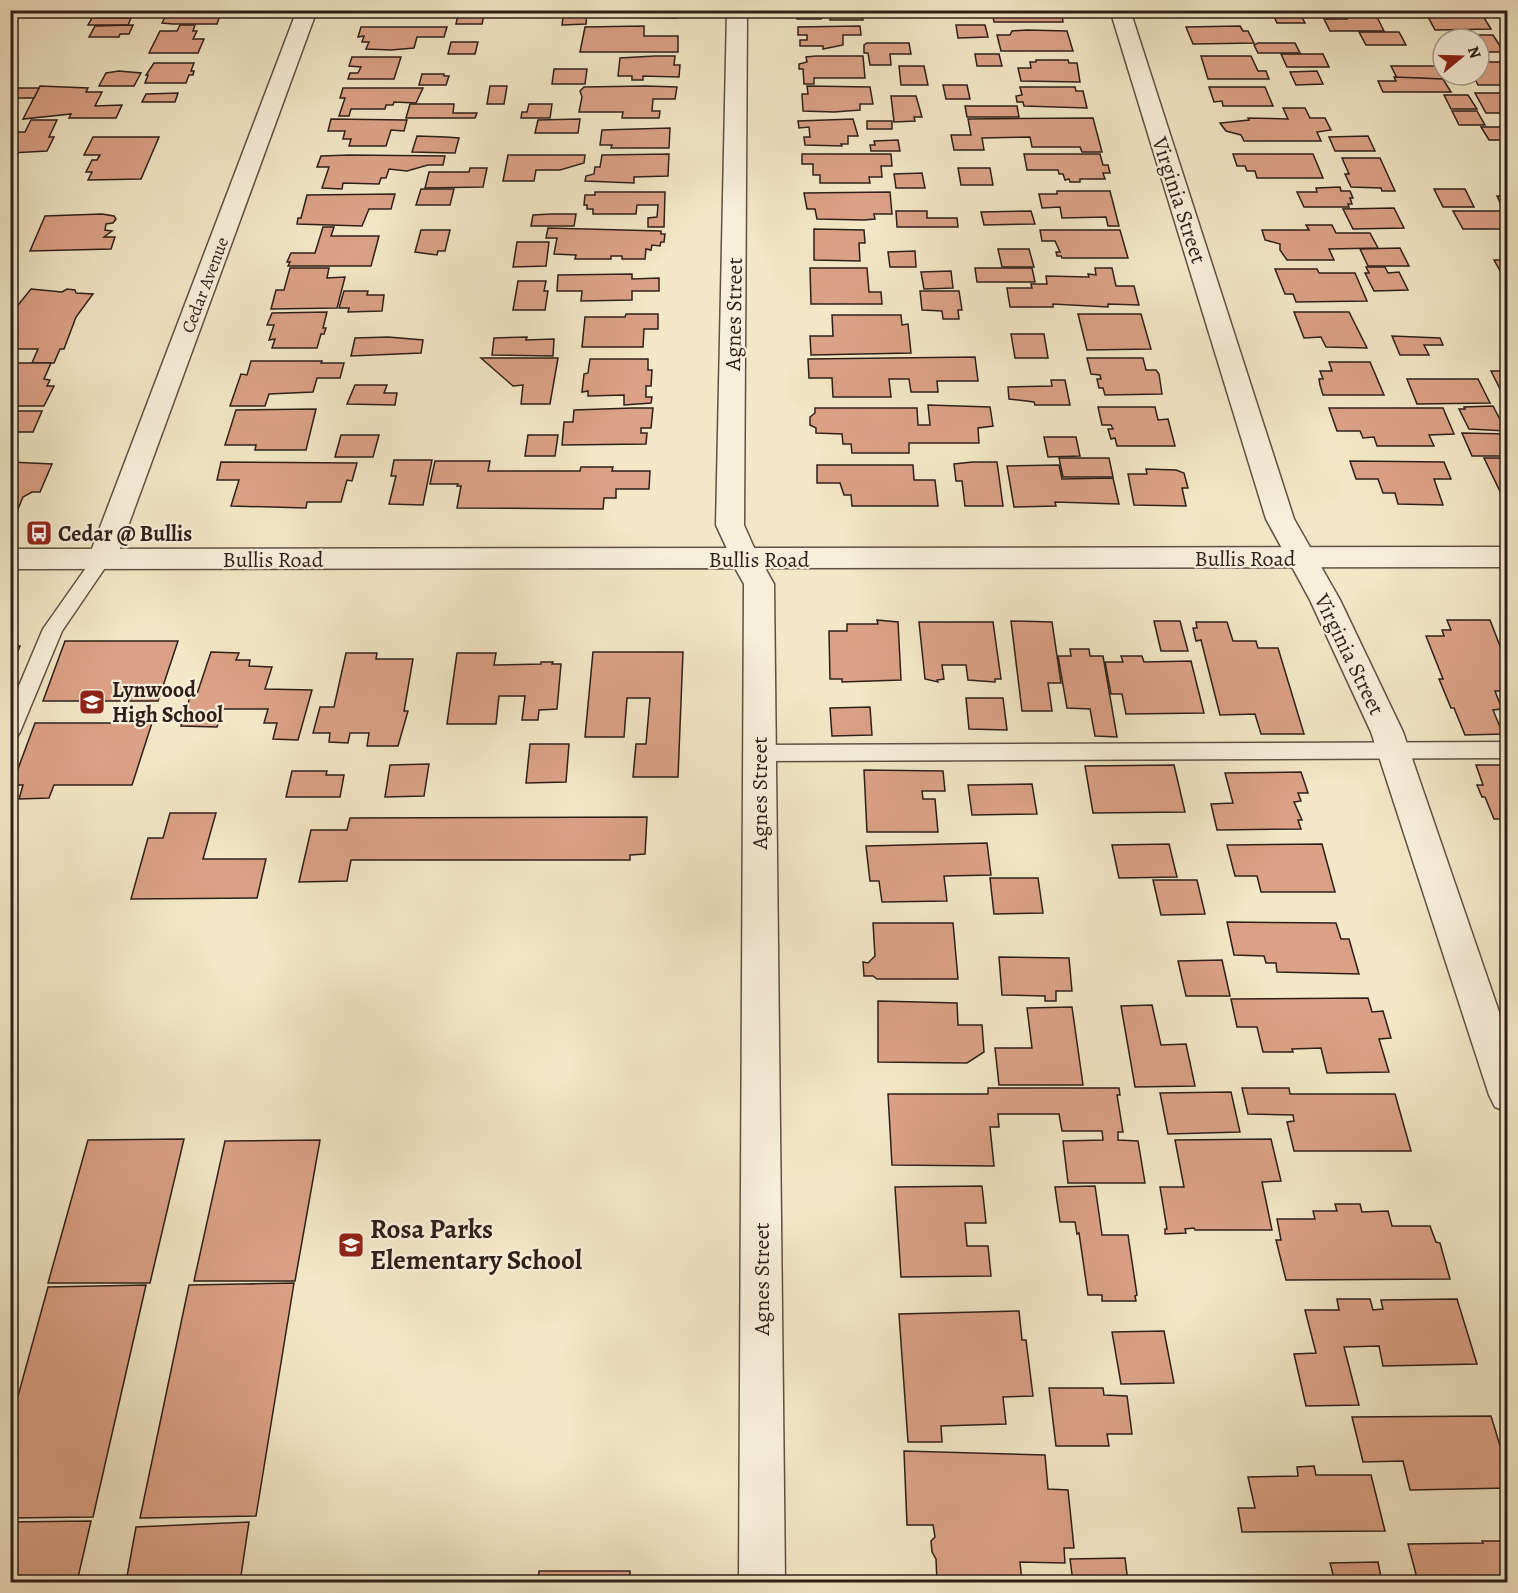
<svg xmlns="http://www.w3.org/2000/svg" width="1518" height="1593" font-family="Alegreya,serif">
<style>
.building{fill:#dba186;stroke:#2e1f19;stroke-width:1.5}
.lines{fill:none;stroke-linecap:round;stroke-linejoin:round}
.service-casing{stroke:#5f5144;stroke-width:3}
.minor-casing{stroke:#5f5144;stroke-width:3}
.tertiary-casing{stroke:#5f5144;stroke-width:3}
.service{fill:#f7efda;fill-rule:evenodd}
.minor{fill:#f7efda;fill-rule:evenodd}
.tertiary{fill:#f7efda;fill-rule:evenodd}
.labels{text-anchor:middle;stroke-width:4.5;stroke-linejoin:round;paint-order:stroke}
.far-street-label{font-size:18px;fill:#2e1f19;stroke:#f7efda}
.street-label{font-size:22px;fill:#2e1f19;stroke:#f7efda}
.poi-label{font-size:22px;font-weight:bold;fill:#2e1f19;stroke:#f7efda;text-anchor:start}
.near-poi-label{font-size:27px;font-weight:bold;fill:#2e1f19;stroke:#f7efda;text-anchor:start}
</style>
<rect width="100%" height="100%" fill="#f2e7c6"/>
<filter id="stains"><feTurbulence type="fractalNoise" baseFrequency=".00333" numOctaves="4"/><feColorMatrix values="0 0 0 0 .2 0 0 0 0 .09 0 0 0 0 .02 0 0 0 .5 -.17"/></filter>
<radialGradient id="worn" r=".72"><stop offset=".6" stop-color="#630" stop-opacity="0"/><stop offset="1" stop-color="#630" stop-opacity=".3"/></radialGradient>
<g class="building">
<path d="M157 10H219V13H221L217 24H173L162 23 165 17H154Z"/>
<path d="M367 10H467L466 15H484L482 24H456L458 14 385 17 365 16Z"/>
<path d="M564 10H587L586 24 562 25Z"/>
<path d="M593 10H677L676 18 612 17 613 13H593Z"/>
<path d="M797 10H862L863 20H830V15H821V19H797Z"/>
<path d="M992 10H1061L1063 22H994Z"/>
<path d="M1195 10H1250L1252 16H1197Z"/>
<path d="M1365 10H1410L1411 13H1366Z"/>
<path d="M1425 11H1480L1491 29 1435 30Z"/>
<path d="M1272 12H1299L1305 23H1277Z"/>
<path d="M1375 13 1384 31H1330L1324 19H1347L1345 14Z"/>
<path d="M92 18H131L128 25H88Z"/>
<path d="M133 25 129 34H120L119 37H89L95 26Z"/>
<path d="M180 25H195L193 31H197L193 39H204L198 53H149L160 31H177Z"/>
<path d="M956 25H985L988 37 958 38Z"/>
<path d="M644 26V36H678V52H580L585 27Z"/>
<path d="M860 26 861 35H843V45L823 49V46H800V40H807V35H798V27Z"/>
<path d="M1240 26 1243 31H1248L1254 43 1193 44 1186 27Z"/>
<path d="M361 27H447L444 37H417L414 48 391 50 366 49 369 42H362L364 36 358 37Z"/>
<path d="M1027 30 1067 31 1073 51H1001L997 35H1010L1012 31Z"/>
<path d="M1359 32H1399L1406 45H1366Z"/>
<path d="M1448 35H1493L1504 52H1479V39H1451Z"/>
<path d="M451 42H478L475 54H448Z"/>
<path d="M867 43H909L911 54H890L891 65H870L868 53H864V45Z"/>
<path d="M1258 43H1295L1300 53H1258L1254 45Z"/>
<path d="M975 54H999L1002 66H977Z"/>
<path d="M1281 54H1323L1329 67H1287Z"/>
<path d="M655 56H675L674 65H680L679 77 643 76V80H632V76H618L620 58Z"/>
<path d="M816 56H863L865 78H814V84H804L803 69H799V64L807 62 806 57Z"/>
<path d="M1201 56H1251L1258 71H1266L1269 79H1208Z"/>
<path d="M352 57H401L394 79H348L350 73H358L361 67 349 66Z"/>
<path d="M1036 60H1068L1069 63H1077L1080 82 1021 81 1018 68H1031L1030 62H1036Z"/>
<path d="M1479 62H1503L1508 69V85H1478L1476 81H1459L1456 75H1479Z"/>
<path d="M154 63H194L191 71H194L193 75H189L186 83H145L148 75H146Z"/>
<path d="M899 66H924L928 85H901Z"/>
<path d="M1391 66H1438L1445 79 1397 78Z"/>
<path d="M554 69H587L585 84H552Z"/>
<path d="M119 71 141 73 134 86H99L106 73Z"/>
<path d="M1317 71 1323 84 1296 85 1290 72Z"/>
<path d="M422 74H444V76H449L446 85H419Z"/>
<path d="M1394 77 1443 79 1451 92H1383L1378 81H1396Z"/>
<path d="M943 85H967L970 99H946Z"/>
<path d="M40 86 88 88 86 92H102L95 106 122 105 116 118H69L71 114 23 119Z"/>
<path d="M490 86H507L504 104H487Z"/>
<path d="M646 86 677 87 675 99H653L652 111H660L659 118H622L623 112H579L582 97 580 91 584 87Z"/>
<path d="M807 86 870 87 873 104H860V110L834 112 803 111 802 94H808Z"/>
<path d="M1020 87H1075L1076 91H1083L1087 108 1024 106 1023 102H1017L1016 96 1022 95Z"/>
<path d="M1209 87H1265L1273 106H1223L1222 101 1214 102Z"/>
<path d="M10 88H39L34 98H10Z"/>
<path d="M343 88H423L416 103 394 102 393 105H386L385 109H351L349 116H339L345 98H340Z"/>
<path d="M178 93 175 102H142L146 94Z"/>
<path d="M1475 93H1508V113H1486Z"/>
<path d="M1444 95H1468L1477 109H1451Z"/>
<path d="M891 96H916L922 117H914L915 121 894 122Z"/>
<path d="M410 104H454L453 113H477L475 118H406Z"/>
<path d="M529 104H552L550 118H521L522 112H527Z"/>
<path d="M965 106H1017L1019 117H967Z"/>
<path d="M1283 108H1305L1310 118H1325L1331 130 1317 132 1321 141H1244L1241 135 1226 131 1220 123 1249 120 1248 118 1288 119Z"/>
<path d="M1452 111H1477L1485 125H1459Z"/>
<path d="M1093 118 1102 152H1082L1080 147H1032L1030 137 982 138 984 150H954L951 135H971L968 119Z"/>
<path d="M331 119 407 120 404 131 391 130 386 146H349L351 139H343L345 131H328Z"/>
<path d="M580 119 578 133H535L538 120Z"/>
<path d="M853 119 858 136H848V144H841L842 146 805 145 804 137H810L809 127 799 128 798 121Z"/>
<path d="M31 120H57L49 137H54L47 151 10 153 12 138 17 132H25Z"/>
<rect x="867" y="121" width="25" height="8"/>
<path d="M1481 127H1508V140H1489Z"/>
<path d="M670 128 669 148H611L612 145H600L602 130Z"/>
<path d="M417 136 446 137 459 138 455 153 412 152Z"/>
<path d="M1368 136 1375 151H1335L1329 137Z"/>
<path d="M93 137H159L141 179 88 180 92 172H86L92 160H97L100 155H84Z"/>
<path d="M898 140 900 151H871L870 145H875L874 141Z"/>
<path d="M669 154 668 176 634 177V183L585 181 586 176 594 174 595 167H600L602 155Z"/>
<path d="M802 154H891L892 166H881L882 177H869L870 183H820V175H813V164H802Z"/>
<path d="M1024 154H1100L1103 165H1108L1110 173H1103L1105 179H1080V182H1070L1069 179 1065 180 1063 174H1059L1058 170H1027Z"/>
<path d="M1233 154H1313L1323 178H1257L1255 171H1247L1245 166H1237Z"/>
<path d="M508 155H585L584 163 560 170H536L534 181H503Z"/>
<path d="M321 156 349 155 445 156 443 165H428L407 171 389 169 386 178H381L379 184 343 183 342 189 322 188 329 167H317Z"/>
<path d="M1342 158H1380L1395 191H1382L1381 188 1351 187 1345 174H1349Z"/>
<path d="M470 168H487L483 187 425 188 429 172H469Z"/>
<path d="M958 168H990L993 185H961Z"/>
<path d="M922 173 925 188H896L894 174Z"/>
<path d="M1340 187 1341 191H1350L1353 198H1350L1352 204H1348L1349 207H1304L1297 192H1317L1316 188Z"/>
<path d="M421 189H454L450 205H416Z"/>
<path d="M1434 189H1465L1474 207H1443Z"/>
<path d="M1057 191H1110L1119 226H1108L1106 217 1062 218 1060 207 1042 208 1039 194H1057Z"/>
<path d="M595 192H665L664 227H648V218L657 217 658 205H637L636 214H593V209H587V205H584L585 195H595Z"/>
<path d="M890 192 892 214H874L875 219 864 220 817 219 815 209H807L804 193Z"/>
<path d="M395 194 391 209H369L362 226 297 224 298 218H301L307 195Z"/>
<path d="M1497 196 1508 197V229H1463L1453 211H1504Z"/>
<path d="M1394 208 1404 228 1353 229 1343 209Z"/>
<path d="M896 211H927V218H957L958 227H897Z"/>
<path d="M1031 211 1035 224 984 225 981 212Z"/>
<path d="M102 214 114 216 116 219 113 223 106 224 105 230 112 231 104 237H115L111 249 30 251 45 216Z"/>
<path d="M551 214H576L574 226H531L533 215Z"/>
<path d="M1306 225H1332L1336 233H1370L1378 248 1329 249 1334 260H1287L1280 250V244L1265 240 1262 230H1309Z"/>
<path d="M323 227H334L331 236H379L371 266H288L290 262H287L291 253H315Z"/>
<path d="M548 228 661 231V234H665L664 242H661L660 246 652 245 651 250 646 249 645 259H622V256H611V259H575L576 255 554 254 557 238H546Z"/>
<path d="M814 229 864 230 865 243H859L860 261 814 260Z"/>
<path d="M421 230H450L445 251H438L437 255 415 252Z"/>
<path d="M1040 230H1120L1128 258H1062L1061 256H1057L1056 252H1060L1055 241H1042Z"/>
<path d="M517 242H549L546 266 513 267Z"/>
<path d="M1400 248 1409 266H1368L1360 249Z"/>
<path d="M998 249H1029L1034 267H1002Z"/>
<path d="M915 251 916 267H890L888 252Z"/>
<path d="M1494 260H1508V276H1503Z"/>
<path d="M1366 267H1385L1388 273 1399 272 1408 290 1374 291 1365 273H1369Z"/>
<path d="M290 268H329L327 278 345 277 337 308 271 309 276 290H284Z"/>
<path d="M810 268H867L869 292H881L882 304H811Z"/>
<path d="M975 268H1032L1035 282H977Z"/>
<path d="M1095 268H1112L1116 286H1134L1139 305 1108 304V307L1053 304V307H1010L1007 288H1032L1031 284H1047L1046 276 1089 277 1088 274 1096 275Z"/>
<path d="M1275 269H1317L1319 273H1355L1367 301 1296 302 1293 294H1285Z"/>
<path d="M951 271 953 288 924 289 921 272Z"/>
<path d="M632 274V279L659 278V291H632V300L581 301 582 291H557L558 275Z"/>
<path d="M518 281H546L544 291H548L545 310H513Z"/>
<path d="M31 289 62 292 67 289 75 290 76 293 93 294 76 317 64 349H60L54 363H32L38 349H10V315Z"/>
<path d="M344 291H368L367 295H384L382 311 348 312 349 308H339Z"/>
<path d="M920 291H959L962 310H958L959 319H943L942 311 922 310Z"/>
<path d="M327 312 323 328H326L324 334H321L317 348H272L275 339 269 340 274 325H267L272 313Z"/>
<path d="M1294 312H1349L1367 348 1326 347 1321 337 1304 338Z"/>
<path d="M626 314H658V329H644L643 347H582L585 317H625Z"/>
<path d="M1078 314H1141L1151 349 1087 350Z"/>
<path d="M832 315H901L902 325 908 324 911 353 811 355 810 336H833Z"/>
<path d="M1011 334H1044L1048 358H1015Z"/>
<path d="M1392 336 1440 338 1443 345H1424L1429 355H1400Z"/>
<path d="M388 337 423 340 421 353 351 356 355 338Z"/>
<path d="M527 337 526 340 554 339 553 356 492 355 494 338Z"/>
<path d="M975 357 978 381H937L938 392H911L909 379H889L891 397H833L832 378H809L808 359Z"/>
<path d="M481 358H558L550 404H521L523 385 513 386Z"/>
<path d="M1087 358H1143L1146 370H1156L1159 374 1162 394 1105 395 1103 388H1099L1097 379H1101L1100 375 1091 374Z"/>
<path d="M590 359H648V370H652L651 386H646V397H652L651 403 624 405V395L588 396V391L582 392 584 374 588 373Z"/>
<path d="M251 361H322L321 363H344L340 378H317L313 392 269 394 265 406H230L241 374 247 375Z"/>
<path d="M1329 362H1370L1384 395H1323L1320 385 1319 379H1323L1320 371H1332Z"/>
<path d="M10 363H51L44 379 50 380 47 386H54L44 406H10Z"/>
<path d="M1491 371H1508V405Z"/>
<path d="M1407 379H1478L1490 403 1417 404Z"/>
<path d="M1051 380H1065L1070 405H1035L1034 402 1009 399 1008 387 1052 386Z"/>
<path d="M355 385H387L384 393H397L395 405 347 404Z"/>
<path d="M928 405 990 407 993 426 978 428 979 443H909V453H852L851 444H843L842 434 816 433V428L810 425V417L815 413V408H917L918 425H930Z"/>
<path d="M1493 406 1506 431 1469 429 1459 409H1465L1464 407Z"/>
<path d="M1098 407H1155L1158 420 1168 419 1175 446H1117L1115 438 1111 439 1108 429H1113L1111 425H1102Z"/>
<path d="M633 408H653L651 428H641V433H647L646 444 562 445 564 422H573L574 410Z"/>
<path d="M1329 408H1443L1454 434 1429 435 1434 446H1377L1374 437 1363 438 1360 431H1337Z"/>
<path d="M316 409 306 450H255L256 445H225L236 410Z"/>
<path d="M10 411H42L33 432H18L10 450Z"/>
<path d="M1462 433 1508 434V456H1472Z"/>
<path d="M341 435H379L373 457H335Z"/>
<path d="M528 435H558L555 456H525Z"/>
<path d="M1044 437H1076L1080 456 1048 457Z"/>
<path d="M1059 458H1109L1113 477H1063Z"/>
<path d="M1484 458H1508V504H1506Z"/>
<path d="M394 460H432L423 505 389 504 396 476H391Z"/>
<path d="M435 461H490L488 471H580L581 467H613L612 471H650L649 489H616V498H604L603 509 457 508 461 486H457L458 484H430Z"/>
<path d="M1350 461 1444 462 1451 479H1434L1443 505 1398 504 1395 493H1383L1378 479H1356Z"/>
<path d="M10 462 52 464 40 492H32L23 497 18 509H10Z"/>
<path d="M221 462 357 463 352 481 347 480 341 502H307L306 508 231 506 239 480H217Z"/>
<path d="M973 462H997L1003 506H965L962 481H956L954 464Z"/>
<path d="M817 465H913L914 480H935L938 506H852L851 495H844L840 483H817Z"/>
<path d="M1059 465 1062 479 1113 478 1119 504 1055 502 1056 506 1014 507 1007 466Z"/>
<path d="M1146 469 1176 470 1184 473 1188 488H1182L1186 506 1134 505 1128 474H1147Z"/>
<path d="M877 620 898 622 901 680 842 682V679H830L829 631H847V624H878Z"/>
<path d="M1447 620H1490L1508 667V691H1495L1502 709 1493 710 1503 734 1465 735 1454 708H1451L1439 679H1443L1426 636H1444L1442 630H1451Z"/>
<path d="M1011 621 1052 622 1061 683H1048L1052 711H1022Z"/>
<path d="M1154 621H1180L1188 651H1161Z"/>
<path d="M919 622H993L1001 679H995V682L968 680 966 665H942L944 679 937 680 938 682 925 679Z"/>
<path d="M1196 622H1227L1233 641H1256L1258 648H1278L1304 734H1261L1255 714 1220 715 1201 640 1196 641 1193 628H1197Z"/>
<path d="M65 641H178L158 701H43Z"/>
<path d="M10 646H20L10 670Z"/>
<path d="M1070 649H1089L1090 656H1103L1117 737 1095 736 1090 709 1067 708 1058 656H1071Z"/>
<path d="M211 652 239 653 236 660H250L249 666 272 667 265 689 312 690 298 740 273 739 277 723H264L268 709H223L217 727 181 726 190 697H196Z"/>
<path d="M593 652H683L678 777H633L636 744H646L650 698H627L624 737H585Z"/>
<path d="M346 653H377L376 659H413L404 711H408L398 746H367L369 733H350L348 743 329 742 330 733H313L320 707H334Z"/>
<path d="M457 653H496L494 665 541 664V662H553L552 664H561L557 709 539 710 538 720H522L525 696H499L496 724H447Z"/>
<path d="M1121 656H1142L1144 662 1191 661 1204 713 1126 714 1122 694H1111L1105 662H1123Z"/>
<path d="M966 698H1003L1007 730 969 729Z"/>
<path d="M870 707 872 735 832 736 830 708Z"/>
<path d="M35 723H152L132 785H54L49 798 19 799 23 785H12Z"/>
<path d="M530 744H569L566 782 526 783Z"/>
<path d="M429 764 424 796 385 797 390 765Z"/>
<path d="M1174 765 1185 812 1093 813 1085 766Z"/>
<path d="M1476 765H1508V819H1494L1485 797H1482L1477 785H1483Z"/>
<path d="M864 770 943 771 945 791H922L923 799H935L938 832H867Z"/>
<path d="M292 771H327L326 775H344L340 797H286Z"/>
<path d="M1301 772 1308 793H1298L1301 801 1294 802 1302 820H1298L1301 829 1217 830 1211 804 1233 803 1225 773Z"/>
<path d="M1032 784 1037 814 972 815 968 785Z"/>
<path d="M170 813H216L203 859H266L257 898 131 899 148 838H163Z"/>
<path d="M647 817 645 854 630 855V860H351L347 881 299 882 311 830H347L350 818Z"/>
<path d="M987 843 991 875 944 876 947 901 882 902 879 881H870L866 846Z"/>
<path d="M1169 844 1177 877 1119 878 1112 845Z"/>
<path d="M1322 844 1335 892H1261L1257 876H1235L1227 845Z"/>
<path d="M990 878H1038L1043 913 994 914Z"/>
<path d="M1153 880H1197L1205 914 1161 915Z"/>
<path d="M1227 922 1336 923 1341 939H1349L1359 974 1277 972 1276 963H1266L1264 956 1234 955Z"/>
<path d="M873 923H953L958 979H877L873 976H864L863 962 868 963 875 956Z"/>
<path d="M999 957 1069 958 1072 991H1056V1001H1045V996L1002 995Z"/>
<path d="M1222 960 1230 996H1186L1178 961Z"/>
<path d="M1368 998 1372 1012 1383 1011 1391 1038 1379 1039 1389 1072 1327 1073 1321 1048 1292 1049 1293 1052H1263L1257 1027H1237L1231 999Z"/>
<path d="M878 1001 957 1003 958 1025H982L984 1052 967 1063 878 1062Z"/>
<path d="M1152 1005 1161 1045 1186 1044 1195 1086 1135 1087 1121 1006Z"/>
<path d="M1072 1007 1083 1085H999L995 1048H1032L1027 1008Z"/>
<path d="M988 1088H1119L1120 1095H1117L1123 1132H1118V1140L1138 1141 1145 1183H1068L1063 1141 1103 1140 1102 1131H1062L1059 1114H998L999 1127H990L994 1166 892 1165 888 1094H988Z"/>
<path d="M1242 1088H1289L1290 1094H1395L1411 1151H1294L1287 1122 1294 1121 1293 1115 1248 1114Z"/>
<path d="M1231 1092 1240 1132 1168 1134 1160 1093Z"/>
<path d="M184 1139 150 1283H48L88 1140Z"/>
<path d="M1271 1139 1281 1181 1262 1182 1272 1230H1195L1194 1228 1185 1229 1186 1233 1165 1234V1229H1167L1160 1187H1184L1175 1140Z"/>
<path d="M320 1140 295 1281H194L225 1141Z"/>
<path d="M982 1186 986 1223H965L967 1246H988L991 1276 901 1277 895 1187Z"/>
<path d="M1095 1186 1102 1235H1128L1137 1295 1135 1296 1136 1301H1102V1295H1088L1079 1233 1077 1234 1075 1222H1060L1055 1187Z"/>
<path d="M1335 1204H1360L1362 1212 1388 1211 1392 1226H1430L1436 1242 1440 1243 1450 1279 1286 1280 1276 1240H1281L1277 1219H1315L1313 1211H1337Z"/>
<path d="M294 1283 256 1516 140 1518 189 1285Z"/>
<path d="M146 1285 93 1517 10 1518V1425L48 1287Z"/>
<path d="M1337 1299H1370L1373 1310 1383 1309 1381 1300 1457 1299 1477 1364 1383 1366 1379 1346 1344 1347 1359 1405 1306 1406 1294 1354 1316 1353 1305 1310H1339Z"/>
<path d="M1019 1311 1022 1340H1026L1033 1396 1003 1397 1006 1424 941 1426 942 1442H908L899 1314Z"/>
<path d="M1164 1331 1174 1383 1121 1384 1112 1332Z"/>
<path d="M1049 1388H1103L1104 1395 1127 1396 1132 1434H1107L1109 1446H1056Z"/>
<path d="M1491 1416 1508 1472V1488L1410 1490 1403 1461 1363 1462 1352 1417Z"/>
<path d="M904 1451 1045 1455 1048 1489 1068 1490 1074 1548H1064L1065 1563 1020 1562 1022 1582H937L936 1559 932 1552 931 1541 935 1537 933 1525H907Z"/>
<path d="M1314 1466 1316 1475H1371L1385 1531 1242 1532 1238 1508H1255L1248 1477 1298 1476 1297 1467Z"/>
<path d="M91 1521 77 1582H10V1522Z"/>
<path d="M249 1522 240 1582H126L136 1527Z"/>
<path d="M1482 1541H1508V1582H1418L1408 1544 1483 1543Z"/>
<path d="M1125 1558 1128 1582H1073L1070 1559Z"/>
<path d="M1378 1562 1382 1582H1335L1330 1563Z"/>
<path d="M539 1571H630V1582H538Z"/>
</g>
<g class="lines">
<defs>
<g id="service">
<path d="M102 553 109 555 111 559 62 631 20 732 17 737 10 739V707L43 629 95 555Z"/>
<path d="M1508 742V758L760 761 753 759 750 753 753 747 760 745Z"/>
</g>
<g id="minor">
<path d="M297 10H317L116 559 112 566 102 569 92 566 88 559Z"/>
<path d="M727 10H747L744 525 759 559 755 566 745 569 735 566 716 525Z"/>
<path d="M1110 10H1130L1294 519 1340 600 1403 732 1508 1038V1112L1495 1107 1489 1095 1371 732 1310 600 1266 519Z"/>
</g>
<path id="tertiary" d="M1508 547V567L765 568 774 584 785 1582H739L744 584 735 568 10 569V549Z"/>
</defs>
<use href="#service" class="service-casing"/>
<use href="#minor" class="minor-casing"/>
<use href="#tertiary" class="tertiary-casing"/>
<use href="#service" class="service"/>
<use href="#minor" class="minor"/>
<use href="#tertiary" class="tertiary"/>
</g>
<defs>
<symbol id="bus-square" viewBox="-11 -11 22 22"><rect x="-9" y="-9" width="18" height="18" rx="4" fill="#8f2418" stroke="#f7efda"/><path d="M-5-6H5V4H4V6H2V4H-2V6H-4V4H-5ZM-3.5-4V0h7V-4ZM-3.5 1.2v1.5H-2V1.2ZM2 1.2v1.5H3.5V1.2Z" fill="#fff"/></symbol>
<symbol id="school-square" viewBox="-11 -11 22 22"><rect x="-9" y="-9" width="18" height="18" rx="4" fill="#8f2418" stroke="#f7efda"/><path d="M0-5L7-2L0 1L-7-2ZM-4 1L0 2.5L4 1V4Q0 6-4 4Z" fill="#fff"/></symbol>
</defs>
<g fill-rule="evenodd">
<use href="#bus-square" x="24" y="518" width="30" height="30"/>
<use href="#school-square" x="77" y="687" width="30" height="30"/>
<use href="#school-square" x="336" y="1230" width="30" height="30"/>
</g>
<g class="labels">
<g class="far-street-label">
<text transform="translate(205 285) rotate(-69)" y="6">Cedar Avenue</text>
</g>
<g class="street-label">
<text transform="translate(1180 200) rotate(72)" y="8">Virginia Street</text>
<text transform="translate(733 314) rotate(-89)" y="8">Agnes Street</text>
<text x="1245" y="566">Bullis Road</text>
<text x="273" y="567">Bullis Road</text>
<text x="759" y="567">Bullis Road</text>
<text transform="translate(1350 654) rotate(64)" y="8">Virginia Street</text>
<text transform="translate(759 793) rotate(-90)" y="8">Agnes Street</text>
<text transform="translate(761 1279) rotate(-90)" y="8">Agnes Street</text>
</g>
<g class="poi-label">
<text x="58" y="541">Cedar @ Bullis</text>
<text x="112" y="697">Lynwood<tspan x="112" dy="25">High School</tspan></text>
</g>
<g class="near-poi-label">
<text x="370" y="1238">Rosa Parks<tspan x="370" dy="31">Elementary School</tspan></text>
</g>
</g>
<rect width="1518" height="1593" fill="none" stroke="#f2e7c6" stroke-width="36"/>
<rect x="12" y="12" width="1494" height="1569" fill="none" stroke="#2e1f19" stroke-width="3"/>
<rect x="18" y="18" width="1482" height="1557" fill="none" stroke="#2e1f19" stroke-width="1.5"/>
<g transform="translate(1461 57) rotate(71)"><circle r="28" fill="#f7efda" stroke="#a79c8d" stroke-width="1.5"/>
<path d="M0-4.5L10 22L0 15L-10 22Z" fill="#8f2418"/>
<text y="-9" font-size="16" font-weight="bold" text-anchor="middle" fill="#2e1f19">N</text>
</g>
<rect width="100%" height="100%" filter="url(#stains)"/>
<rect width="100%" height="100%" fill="url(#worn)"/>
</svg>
